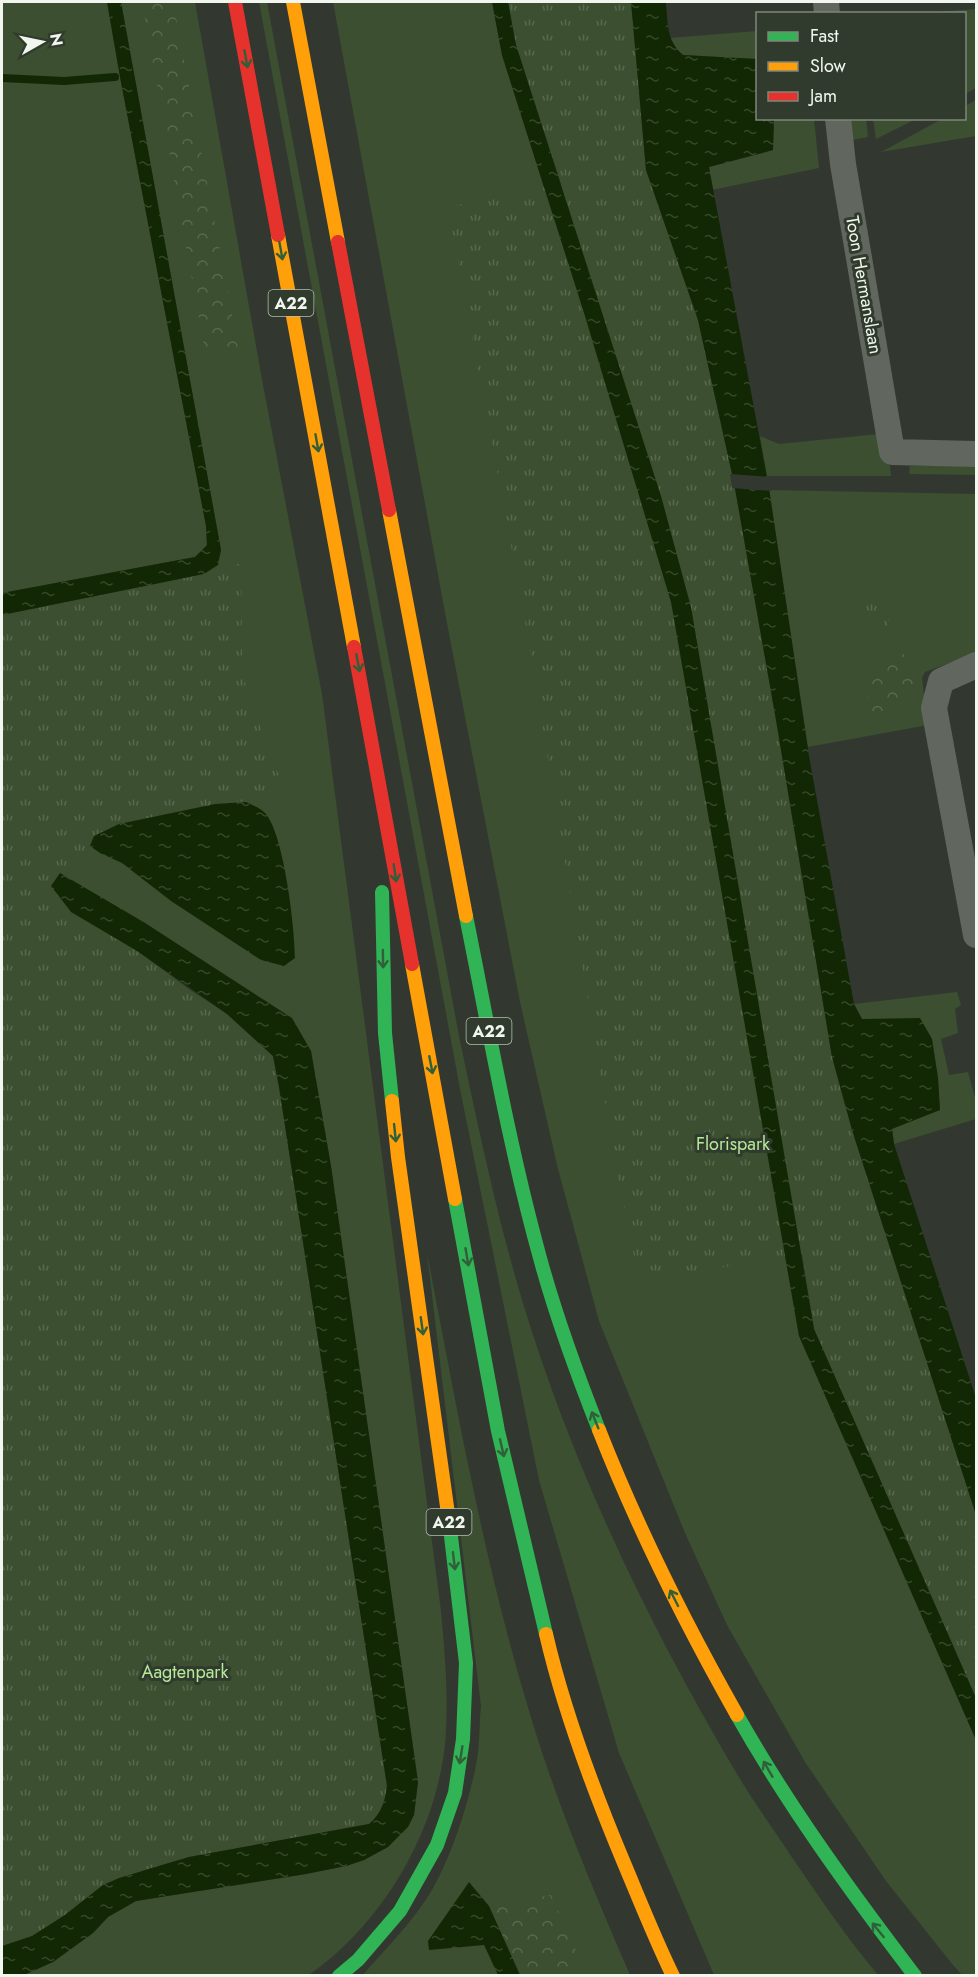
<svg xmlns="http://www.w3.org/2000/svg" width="978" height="1977" font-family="Jost,sans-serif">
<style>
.grass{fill:#3c4f30}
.forest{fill:url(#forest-crowns)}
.park{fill:url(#park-tufts)}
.water{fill:url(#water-ripples)}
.pier{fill:#323830}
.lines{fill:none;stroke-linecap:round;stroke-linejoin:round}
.stream{stroke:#122804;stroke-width:8}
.street{stroke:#61665e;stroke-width:26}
.fast{stroke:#30b455;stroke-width:14}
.slow{stroke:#ff9f0a;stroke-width:14}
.jam{stroke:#e5322d;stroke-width:14}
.oneway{stroke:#315f39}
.labels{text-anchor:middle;stroke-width:6;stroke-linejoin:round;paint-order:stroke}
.shield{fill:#313b2d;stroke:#b7bfb4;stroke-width:1.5}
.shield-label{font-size:16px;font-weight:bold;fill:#f1f7ee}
.street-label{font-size:18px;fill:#f1f7ee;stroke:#313b2d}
.park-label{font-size:18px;fill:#b6e99a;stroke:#313b2d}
</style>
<defs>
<pattern id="forest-crowns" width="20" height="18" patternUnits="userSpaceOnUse" patternTransform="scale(1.5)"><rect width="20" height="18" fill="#3c4f30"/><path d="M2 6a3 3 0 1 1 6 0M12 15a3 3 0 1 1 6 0" fill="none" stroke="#59694e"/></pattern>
<pattern id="park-tufts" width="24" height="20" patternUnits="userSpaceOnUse" patternTransform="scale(1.5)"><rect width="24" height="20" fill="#3c4f30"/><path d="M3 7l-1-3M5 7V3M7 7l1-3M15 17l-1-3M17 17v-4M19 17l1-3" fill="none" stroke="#59694e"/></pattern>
<pattern id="water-ripples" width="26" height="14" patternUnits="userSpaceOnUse" patternTransform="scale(1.5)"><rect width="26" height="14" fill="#122804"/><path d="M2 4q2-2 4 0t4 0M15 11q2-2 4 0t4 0" fill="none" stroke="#354829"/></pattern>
</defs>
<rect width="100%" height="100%" fill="#323830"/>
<g class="grass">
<path d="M2 2H107L120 77 206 526 207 546 195 557 2 593Z"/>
<path d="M121 2H195L263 385 322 694 441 1611C445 1656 449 1699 445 1744 436 1833 382 1924 309 1975H24L53 1962 93 1933 108 1917 136 1901 306 1874 346 1866 364 1860 388 1847 414 1815 418 1782 331 1166 311 1051 231 980 145 923 60 874 65 1915 32 1936 2 1946V615L177 580 221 550Z"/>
<path d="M259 2H267L459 1036C480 1136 501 1237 533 1335 584 1491 656 1638 740 1779 755 1804 773 1828 789 1853 818 1895 845 1936 878 1975H714L619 1753 539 1480 460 1089Z"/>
<path d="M333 2H492L502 55 584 313 671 602 799 1336 976 1740V1975H962L953 1965 886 1881 805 1762 727 1625 685 1533 599 1321 558 1169 520 1002 446 618Z"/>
<path d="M976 9V88L965 94 964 14 920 13Z"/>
<path d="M757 31V59L683 55 675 48 669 38Z"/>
<path d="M976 100V136L881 152 942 119 964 118 965 106Z"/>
<path d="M774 119H814L819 168 712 190 709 167 773 150Z"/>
<path d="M850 119H866L868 137 852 140Z"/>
<path d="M873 119V118L916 119 876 139Z"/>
<path d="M878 434 889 456 891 476H767L760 436 779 444Z"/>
<path d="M910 466H976V475L909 474Z"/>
<path d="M769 490 976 494V653L925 672 922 678 928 725 808 747Z"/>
<path d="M957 992 961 1005 955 1009 958 1033 941 1039 949 1075 968 1072 976 1101V1119L894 1144 892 1128 940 1110 938 1078 932 1039 920 1019H862L854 1004Z"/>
<path d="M427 1253C456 1404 483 1557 527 1704 554 1797 592 1887 630 1975L362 1976C386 1948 413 1922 432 1890 452 1855 468 1805 476 1765 480 1746 479 1725 481 1706Z"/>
</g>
<g class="forest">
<path d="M142 2H173L241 362 204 346Z"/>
<path d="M895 650 909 657 916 697 882 725 865 705 875 670Z"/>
<path d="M551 1895 587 1975H520L489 1906Z"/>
</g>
<g class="park">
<path d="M508 2H631L646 170 698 320 734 483 776 720 832 1057 852 1130 976 1515V1698L814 1329 802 1254 639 1281 617 1173 524 615 448 207 561 184 516 45Z"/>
<path d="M241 564 242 664 247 692 287 797 215 804 119 824 94 836C86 856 64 869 51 886L190 990 227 1014 273 1056 279 1087 387 1786C385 1802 381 1814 369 1824L189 1857 151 1868 103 1885 65 1915 32 1936 2 1946V615L204 574 218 565Z"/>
<path d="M875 598C892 602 894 611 887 626L874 629 862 620C860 611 862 608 866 600Z"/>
</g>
<g class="water">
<path d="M107 2H121L221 550 218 565 204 574 2 615V593L195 557 207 545 206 526 120 77Z"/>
<path d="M492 2H508L516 45 661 496 691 607 814 1329 976 1698V1740L799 1336 671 602 584 313 502 55Z"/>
<path d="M631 2H666C668 23 666 40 683 55L757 59 758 118 774 119 773 150 709 167 769 488 809 756 854 1004 862 1019 920 1018 932 1039 938 1078 940 1110 892 1129 894 1144 976 1398V1515L852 1130 832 1057 776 720 734 483 698 320 646 170Z"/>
<path d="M246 802C252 805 262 809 266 814 284 836 295 928 295 958L284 966 261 960 171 901 122 863 100 853 90 846 94 836 119 824 215 804Z"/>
<path d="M60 873 145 923 292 1018 311 1051 331 1166 418 1782 414 1815 408 1827 388 1847 364 1860 346 1866 306 1874 136 1901 108 1917 93 1933 53 1962 24 1975H2V1946L32 1936 65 1915 103 1885 119 1878 189 1857 369 1824C381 1814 385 1802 387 1786L279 1087 273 1056 227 1014 137 951 71 912 51 886Z"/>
<path d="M469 1882 489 1906 520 1975H498L484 1945 429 1950 428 1941Z"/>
</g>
<path class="pier" d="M730 474 770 477 772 491 732 488Z"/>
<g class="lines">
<path class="stream" d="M2 78 64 81 115 77"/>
<g class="street">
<path d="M826 2 827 14"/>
<path d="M838 118 843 164 892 452 976 454"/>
<path d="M976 665 941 681 934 708 976 935"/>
</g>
<g class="fast">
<path d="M382 892 385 1033 392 1101"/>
<path d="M466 916C489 1030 509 1146 540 1258 556 1317 577 1374 599 1430"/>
<path d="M455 1199 498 1431 546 1634"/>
<path d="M737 1715C789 1807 851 1892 915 1976"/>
<path d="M339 1976 358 1960 400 1911 437 1845 455 1793 463 1739 466 1663 450 1528"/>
</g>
<g class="slow">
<path d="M293 2 338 242"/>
<path d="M278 235 354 647"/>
<path d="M389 510 466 916"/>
<path d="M412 964 455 1199"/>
<path d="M392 1101 398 1157 450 1528"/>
<path d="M599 1430C638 1529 685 1623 737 1715"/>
<path d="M546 1634C564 1712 593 1789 624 1863 640 1901 655 1939 673 1976"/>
</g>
<g class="jam">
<path d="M235 2 278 235"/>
<path d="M338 242 389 510"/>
<path d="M354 647 412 964"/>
</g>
</g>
<defs><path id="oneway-shaft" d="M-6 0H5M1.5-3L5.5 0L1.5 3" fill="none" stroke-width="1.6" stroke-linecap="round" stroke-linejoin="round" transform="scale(1.5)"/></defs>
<g class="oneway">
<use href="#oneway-shaft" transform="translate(246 59) rotate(80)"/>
<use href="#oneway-shaft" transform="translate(281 251) rotate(80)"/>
<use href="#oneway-shaft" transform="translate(317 443) rotate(80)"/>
<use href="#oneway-shaft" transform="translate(358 663) rotate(79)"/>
<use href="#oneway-shaft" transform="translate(395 873) rotate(81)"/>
<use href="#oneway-shaft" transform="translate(383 959) rotate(89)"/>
<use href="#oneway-shaft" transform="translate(431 1065) rotate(79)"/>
<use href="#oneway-shaft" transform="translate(395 1133) rotate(84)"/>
<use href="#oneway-shaft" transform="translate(467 1257) rotate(80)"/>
<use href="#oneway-shaft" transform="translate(422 1326) rotate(82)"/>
<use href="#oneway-shaft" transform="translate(595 1420) rotate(-112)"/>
<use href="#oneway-shaft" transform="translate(502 1448) rotate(77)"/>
<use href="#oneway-shaft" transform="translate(454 1561) rotate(83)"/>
<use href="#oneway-shaft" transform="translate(674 1598) rotate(-117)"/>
<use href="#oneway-shaft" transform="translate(461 1755) rotate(99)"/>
<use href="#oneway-shaft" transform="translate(768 1769) rotate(-120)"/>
<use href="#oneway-shaft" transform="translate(878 1930) rotate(-129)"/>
</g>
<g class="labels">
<g class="shield">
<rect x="268.5" y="290" width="45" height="26" rx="4.5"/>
<rect x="466.5" y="1018" width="45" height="26" rx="4.5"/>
<rect x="426.5" y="1509" width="45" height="26" rx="4.5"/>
</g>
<g class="shield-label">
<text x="291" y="309">A22</text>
<text x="489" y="1037">A22</text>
<text x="449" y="1528">A22</text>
</g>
<g class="street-label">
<text transform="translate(864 285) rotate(80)" y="6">Toon Hermanslaan</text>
</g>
<g class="park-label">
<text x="733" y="1150">Florispark</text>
<text x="185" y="1678">Aagtenpark</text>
</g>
</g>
<rect width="978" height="1977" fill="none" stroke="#f1f7ee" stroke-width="6"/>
<rect x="756" y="12" width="210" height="108" fill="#313b2d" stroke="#7e867a" stroke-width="1.5"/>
<rect x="768" y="32" width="30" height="9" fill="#30b455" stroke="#7e867a" stroke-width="1.5"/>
<text x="810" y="42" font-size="18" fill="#f1f7ee">Fast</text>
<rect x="768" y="62" width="30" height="9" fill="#ff9f0a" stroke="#7e867a" stroke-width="1.5"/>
<text x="810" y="72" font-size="18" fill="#f1f7ee">Slow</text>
<rect x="768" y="92" width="30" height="9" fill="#e5322d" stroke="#7e867a" stroke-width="1.5"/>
<text x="810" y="102" font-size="18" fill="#f1f7ee">Jam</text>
<g transform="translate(42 42) rotate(81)" stroke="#313b2d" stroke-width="4.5" paint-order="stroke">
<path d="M0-4.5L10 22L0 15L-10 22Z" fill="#f1f7ee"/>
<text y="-9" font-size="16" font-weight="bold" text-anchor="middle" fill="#f1f7ee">N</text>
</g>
</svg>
